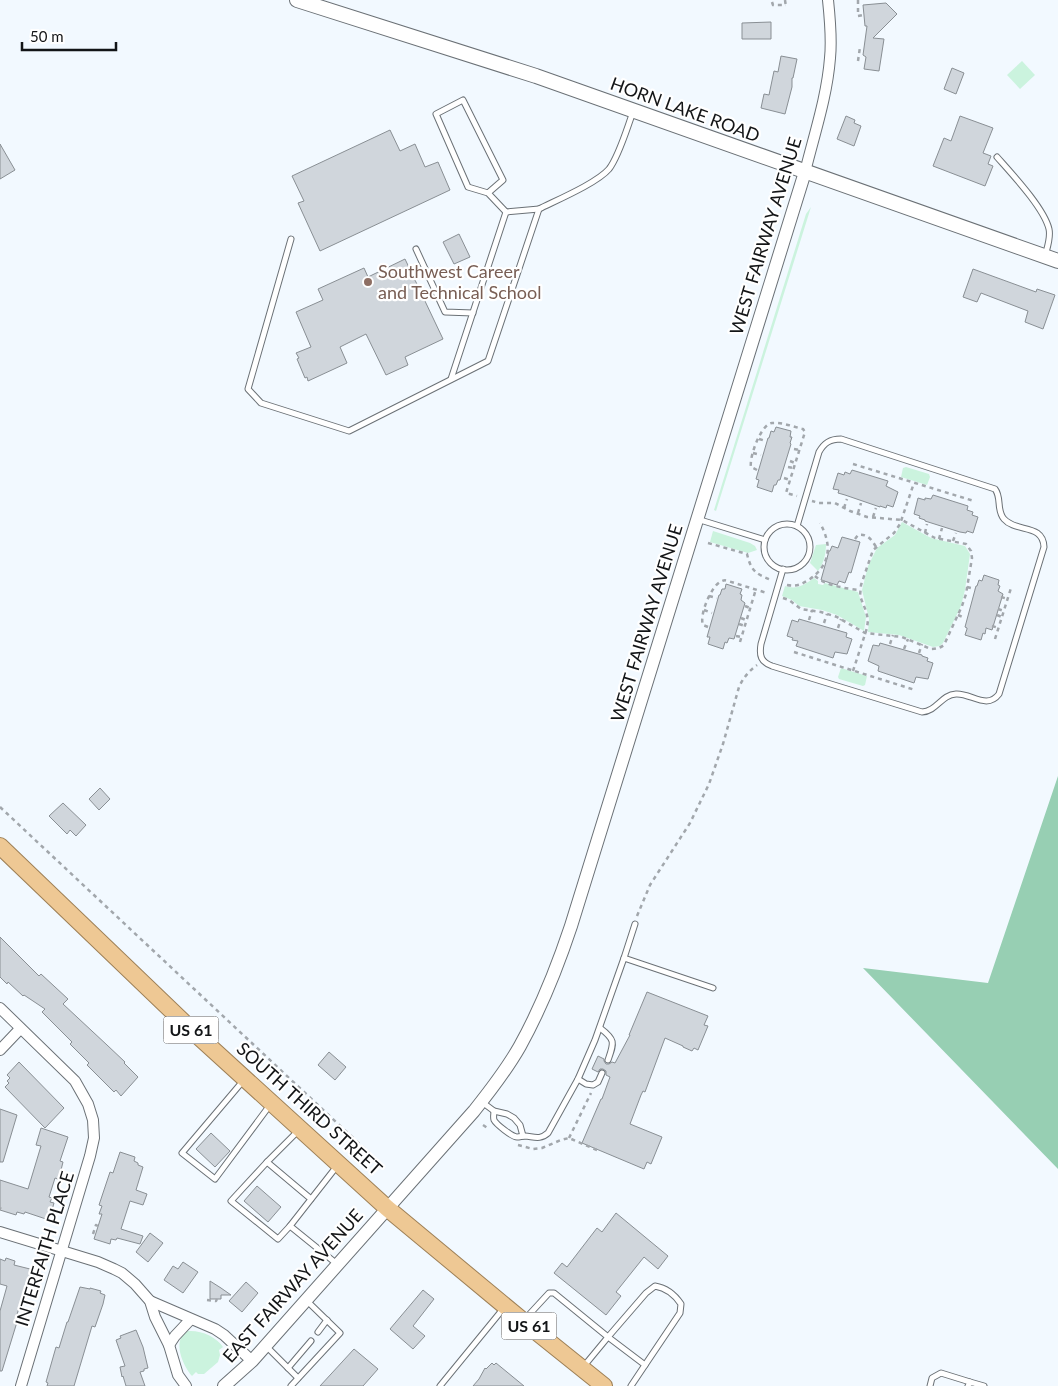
<svg xmlns="http://www.w3.org/2000/svg" width="1058" height="1386" font-family="Lato,sans-serif">
<style>
.green{fill:#cbf3de}
.forest{fill:#97cfb3}
.building{fill:#d0d6dc;stroke:#898f94}
.lines{fill:none;stroke-linecap:round;stroke-linejoin:round}
.service-casing{stroke:#6b7176;stroke-width:7}
.minor-casing{stroke:#6b7176;stroke-width:12}
.tertiary-casing{stroke:#6b7176;stroke-width:14}
.secondary-casing{stroke:#6b7176;stroke-width:16}
.trunk-casing{stroke:#9e8057;stroke-width:18}
.path{stroke:#a2a7ac;stroke-width:2.5;stroke-dasharray:4 4;stroke-linecap:butt}
.service{stroke:#fff;stroke-width:5}
.minor{stroke:#fff;stroke-width:10}
.tertiary{stroke:#fff;stroke-width:12}
.secondary{stroke:#fff;stroke-width:14}
.trunk{stroke:#eec894;stroke-width:16}
.education-dot{fill:#8d6e63;stroke:#fff;stroke-width:2}
.labels{text-anchor:middle;stroke-width:4.5;stroke-linejoin:round;paint-order:stroke}
.shield{fill:#fff;stroke:#5a5b5d;stroke-width:1}
.shield-label{font-size:16px;font-weight:bold;fill:#131517}
.street-label{font-size:18px;fill:#131517;stroke:#fff}
.education-label{font-size:18px;fill:#785e54;stroke:#fff;text-anchor:start}
</style>
<rect width="100%" height="100%" fill="#f2f9ff"/>
<g class="green">
<path d="M1022 61 1035 75 1020 89 1007 75Z"/>
<path d="M811 207 716 511 714 510 806 214Z"/>
<path d="M906 467 929 474 930 477 927 485 901 477 903 468Z"/>
<path d="M902 522 931 538 965 546 970 554 965 590 961 606 943 643 940 646 933 647 899 635 868 632 869 619 862 590 868 566 877 548 895 535Z"/>
<path d="M713 531 750 543 755 546 757 550 748 553 710 542Z"/>
<path d="M826 544C826 553 824 563 818 571L810 563 816 545Z"/>
<path d="M814 578 818 581V584L823 585 825 583 858 592 866 617 864 631 837 615 822 610 799 606 792 600 782 596 785 586C797 590 804 585 814 578Z"/>
<path d="M841 668 867 676 865 685 863 686 839 679 838 677Z"/>
<path d="M188 1331C201 1330 217 1337 223 1347L219 1350 220 1355 218 1362 204 1374H198L196 1372 192 1376C183 1366 171 1339 188 1331Z"/>
</g>
<path class="forest" d="M1058 776V1169L863 968 988 983Z"/>
<g class="building">
<path d="M886 3 897 14 873 38 884 39 879 71 864 69 866 57 863 55 867 26H865L863 5Z"/>
<path d="M771 22V39H742V23Z"/>
<path d="M781 56 797 59 793 78H792V87L785 114 761 108 764 94 769 95 774 71 778 72Z"/>
<path d="M952 68 964 73 956 94 944 89Z"/>
<path d="M846 116 855 120 854 123 861 126 854 146 837 139Z"/>
<path d="M960 116 993 128 983 153 991 156 988 164 993 166 985 186 933 166 944 138 951 141Z"/>
<path d="M390 130 400 151 415 144 425 167 438 162 450 190 320 251 298 203 304 201 292 176Z"/>
<path d="M0 144 15 170 0 179Z"/>
<path d="M459 234 470 257 454 264 443 242Z"/>
<path d="M405 259 443 339 405 357 408 365 386 375 366 334 340 347 347 363 308 381 307 377 305 378 297 359 299 358 296 353 311 347 296 312 323 300 318 289 364 268 368 277Z"/>
<path d="M973 269 1036 292 1037 289 1055 295 1043 329 1025 322 1028 311 981 293 977 302 963 297Z"/>
<path d="M776 427 791 431 790 437H792L790 443 791 444 780 480H778L776 485H774L772 492 757 487 759 480 756 479 768 438H769L771 431 774 432Z"/>
<path d="M852 470 888 481 886 486 898 492 893 507 887 505 886 508 880 506V507L845 495 838 493 839 490 833 489 838 473 844 475 845 472 850 474Z"/>
<path d="M933 495 968 506 967 510 973 512 972 515 978 517 973 533 967 531 966 533 960 532 925 521V520L919 518 920 516 914 514 918 498 925 500V498L931 499Z"/>
<path d="M842 537 860 542 851 573 849 572 845 583 839 581 837 585 821 580 829 551H830L832 546 838 548Z"/>
<path d="M984 575 999 580 998 585 1000 586 998 591 1003 594 992 630 986 628 985 634 983 633 981 640 965 635 967 629V628L965 627 976 586H977L979 580 982 581Z"/>
<path d="M726 584 742 589 740 594 742 595 741 600 745 603 734 639 729 638 727 643 725 642 723 649 708 644 710 637H707L719 595H720L722 589H725Z"/>
<path d="M799 619 847 633 846 637 852 639 847 654 835 652 833 658 796 646 798 641 792 640 793 638 787 636 792 620 798 622Z"/>
<path d="M880 643 922 655V656L928 658 927 661 933 663 928 679 916 677 914 683 878 671 879 666 868 661 873 645 879 646Z"/>
<path d="M100 788 110 799 99 810 89 799Z"/>
<path d="M63 803 86 825 76 836 70 830 67 834 49 816Z"/>
<path d="M0 937 39 976 41 974 68 999 63 1004 107 1045 125 1062 124 1063 138 1077 121 1096 116 1090 114 1092 87 1065 89 1063 70 1044 72 1042 42 1012 45 1009 24 995 23 996 8 982 7 984 0 977Z"/>
<path d="M647 992 708 1016 704 1025 708 1026 698 1050 694 1048 692 1051 683 1047V1046L665 1038 645 1092 643 1091 641 1095 630 1124 662 1137 651 1164 647 1162 644 1169 582 1143 601 1099H602L610 1077 606 1075V1071L603 1069H600L598 1072 592 1069 598 1056 604 1059V1061L606 1064H609L612 1062 615 1063 630 1035H629Z"/>
<path d="M329 1052 346 1067 335 1080 318 1065Z"/>
<path d="M19 1062 64 1108 45 1128 5 1087 9 1083 7 1081 10 1078 7 1075Z"/>
<path d="M0 1109 17 1115 3 1162H0Z"/>
<path d="M41 1128 68 1137 60 1161 63 1162 61 1170 63 1171 60 1180 55 1178 49 1197 52 1198 50 1202 54 1203 49 1220 25 1212 24 1214 17 1212 16 1215 0 1210V1180L28 1189 41 1146 36 1145Z"/>
<path d="M211 1133 230 1151 215 1167 196 1149Z"/>
<path d="M120 1152 135 1157 134 1161 138 1163V1165L143 1167 136 1190 147 1194 143 1205 130 1201 121 1229 143 1236 140 1244 117 1238 116 1240 111 1239 110 1244 94 1239 102 1214H99L102 1206 99 1205 110 1172 113 1173Z"/>
<path d="M257 1186 281 1207 268 1222 244 1201Z"/>
<path d="M616 1213 668 1256 658 1269 644 1257 616 1292 621 1296 606 1315 554 1273 562 1263 567 1267 597 1228 602 1232Z"/>
<path d="M150 1233 163 1243 148 1262 136 1252Z"/>
<path d="M6 1258 15 1261 14 1265 34 1270 29 1286 26 1285 25 1286 15 1322H17L2 1371H0V1311L7 1286 0 1284V1259L5 1261Z"/>
<path d="M183 1262 198 1272 183 1293 164 1280 173 1266 178 1269Z"/>
<path d="M210 1281 221 1288 231 1295H221V1299H210Z"/>
<path d="M246 1282 258 1293 242 1312 229 1301Z"/>
<path d="M80 1287 90 1289V1288L101 1291 100 1293 105 1295 103 1304 95 1327 92 1326 74 1386H47L48 1383 46 1382 56 1347 59 1348 67 1322H68Z"/>
<path d="M423 1290 434 1299 413 1326 425 1336 413 1349 390 1329Z"/>
<path d="M136 1330 143 1347 148 1368 144 1369V1371L140 1372 145 1386H126L123 1376 122 1377 120 1367 125 1366 116 1340 121 1338 120 1336Z"/>
<path d="M354 1349 378 1369 363 1386H320Z"/>
<path d="M492 1363 494 1365 496 1363 524 1386H473L479 1379 485 1368 486 1369Z"/>
</g>
<g class="lines">
<defs>
<g id="service">
<path d="M997 157C1012 174 1044 208 1049 229 1051 238 1047 248 1045 256"/>
<path d="M488 193 468 187 436 114 463 100 503 180 488 193 506 212 539 209"/>
<path d="M291 239 248 389 261 403 349 431 488 361 539 209C557 200 597 183 609 169 619 156 627 128 633 112"/>
<path d="M416 249 445 312 473 313"/>
<path d="M451 379 506 212"/>
<path d="M697 519 765 540"/>
<circle cx="787" cy="547" r="23"/>
<path d="M783 569 761 644C759 656 761 662 772 666L922 712C937 711 941 695 956 694 971 693 987 710 999 694L1044 547C1043 523 1016 533 1004 519 996 510 1002 498 995 489L841 439C830 439 824 443 819 452L797 526"/>
<path d="M624 958 635 924"/>
<path d="M600 1028C616 1040 614 1043 608 1060"/>
<path d="M578 1079 586 1084 593 1085 598 1082 602 1073"/>
<path d="M243 1081 182 1153 215 1179 270 1105"/>
<path d="M482 1102 494 1111 507 1114 514 1118 520 1125 523 1136"/>
<path d="M494 1111C494 1114 493 1117 494 1120 496 1124 512 1137 517 1137 520 1137 522 1136 525 1136 535 1137 540 1140 548 1133L578 1079 595 1040 624 958 713 988"/>
<path d="M299 1130 267 1162 311 1199"/>
<path d="M267 1162 231 1201 278 1239 290 1226"/>
<path d="M337 1264 290 1226 337 1166"/>
<path d="M525 1319 549 1293H554L608 1337 646 1293 655 1286C667 1288 675 1295 681 1304L680 1313 645 1365"/>
<path d="M318 1332 327 1320"/>
<path d="M267 1347 298 1378"/>
<path d="M584 1366 608 1337 645 1365 631 1386"/>
<path d="M288 1368 311 1341"/>
<path d="M291 1386 340 1333 306 1300"/>
<path d="M440 1386 503 1309"/>
<path d="M930 1386 932 1378 941 1373 970 1382"/>
<path d="M968 1386 970 1382 984 1386"/>
</g>
<g id="minor">
<path d="M805 172C814 135 827 97 830 58 832 39 830 19 828 0"/>
<path d="M0 1008 75 1081 88 1104 93 1120 94 1138 90 1156 21 1386"/>
<path d="M0 1050 20 1029"/>
<path d="M0 1232 98 1262 114 1269 122 1273 135 1284 150 1301 155 1317 169 1345 178 1375 186 1386"/>
<path d="M150 1301 215 1329 224 1335 252 1361"/>
<path d="M169 1345 175 1336 190 1320"/>
</g>
<path id="tertiary" d="M224 1386 252 1361 474 1111C490 1091 507 1069 520 1046 541 1008 557 968 571 926L805 172"/>
<path id="secondary" d="M297 0 536 76 1058 261"/>
<path id="trunk" d="M0 846 197 1035 387 1208 523 1321 604 1386"/>
</defs>
<use href="#service" class="service-casing"/>
<use href="#minor" class="minor-casing"/>
<use href="#tertiary" class="tertiary-casing"/>
<use href="#secondary" class="secondary-casing"/>
<use href="#trunk" class="trunk-casing"/>
<g class="path">
<path d="M785 0 786 7"/>
<path d="M858 0V16L863 15"/>
<path d="M772 2 773 5H786"/>
<path d="M858 61 860 47"/>
<path d="M759 439 766 441"/>
<path d="M794 449 799 450"/>
<path d="M753 453 761 455"/>
<path d="M790 461 795 463"/>
<path d="M853 464 974 501"/>
<path d="M788 467 794 468"/>
<path d="M757 470 751 467C749 457 761 424 772 423 782 422 794 427 803 429L805 432 786 493 797 496"/>
<path d="M784 478 790 480"/>
<path d="M844 508 847 499"/>
<path d="M858 513 861 503"/>
<path d="M873 517 876 508"/>
<path d="M925 533 927 524"/>
<path d="M855 539 858 535C867 533 872 540 876 547"/>
<path d="M939 539 942 528"/>
<path d="M953 541 956 533"/>
<path d="M708 543 747 554C751 571 756 574 771 580"/>
<path d="M815 576C824 585 847 589 860 590"/>
<path d="M787 585C797 587 802 584 810 579 831 564 832 545 820 523"/>
<path d="M967 587 975 589"/>
<path d="M709 596 717 598"/>
<path d="M1001 597 1008 599"/>
<path d="M783 598 789 600 801 609 821 612 837 617 865 633 902 637 931 649C936 649 940 648 944 645L962 606 966 594 972 558 971 551 966 544 935 538 902 520 867 517 850 511 835 503H819L812 501"/>
<path d="M745 606 750 608"/>
<path d="M998 609 1004 611"/>
<path d="M704 610 712 613"/>
<path d="M958 615 965 618"/>
<path d="M997 615 1002 617"/>
<path d="M741 618 746 620"/>
<path d="M809 620 812 610"/>
<path d="M824 623 827 614"/>
<path d="M739 624 745 626"/>
<path d="M992 626 999 628"/>
<path d="M708 627 703 625C699 615 711 587 720 582 724 580 725 580 728 581L767 593"/>
<path d="M838 628 841 619"/>
<path d="M736 636 741 637"/>
<path d="M995 639 1011 588"/>
<path d="M740 642 756 589"/>
<path d="M890 644 893 635"/>
<path d="M904 649 908 639"/>
<path d="M794 652 915 690"/>
<path d="M919 653 922 644"/>
<path d="M853 671 867 628 868 620 866 611 860 596 861 585 873 550 894 533 900 524 914 483"/>
<path d="M0 807 383 1166"/>
<path d="M637 916 650 885 690 823 709 784 723 744 739 687C743 678 749 671 757 665"/>
<path d="M483 1125 489 1129"/>
<path d="M569 1138 591 1093"/>
<path d="M518 1145 533 1149 542 1148 561 1140 569 1138 599 1151"/>
<path d="M0 1208 1 1209"/>
<path d="M93 1234 96 1225 98 1226"/>
<path d="M207 1300 216 1301 217 1299"/>
</g>
<use href="#service" class="service"/>
<use href="#minor" class="minor"/>
<use href="#tertiary" class="tertiary"/>
<use href="#secondary" class="secondary"/>
<use href="#trunk" class="trunk"/>
</g>
<circle class="education-dot" cx="368" cy="282" r="5"/>
<g class="labels">
<g class="shield">
<rect x="163.5" y="1016.5" width="55" height="27" rx="4"/>
<rect x="501.5" y="1312.5" width="55" height="27" rx="4"/>
</g>
<g class="shield-label">
<text x="191" y="1036">US 61</text>
<text x="529" y="1332">US 61</text>
</g>
<g class="street-label">
<text transform="translate(685 110) rotate(20)" y="6">HORN LAKE ROAD</text>
<text transform="translate(766 236) rotate(-73)" y="6">WEST FAIRWAY AVENUE</text>
<text transform="translate(647 623) rotate(-73)" y="6">WEST FAIRWAY AVENUE</text>
<text transform="translate(309 1109) rotate(42)" y="6">SOUTH THIRD STREET</text>
<text transform="translate(45 1249) rotate(-73)" y="6">INTERFAITH PLACE</text>
<text transform="translate(293 1286) rotate(-48)" y="6">EAST FAIRWAY AVENUE</text>
</g>
<g class="education-label">
<text x="378" y="278">Southwest Career<tspan x="378" dy="21">and Technical School</tspan></text>
</g>
</g>
<path d="M22 42v8h94v-8" fill="none" stroke="#131517" stroke-width="2.5"/>
<text x="30" y="42" font-size="15" fill="#131517" stroke="#ffffff" stroke-width="4" paint-order="stroke">50 m</text>
</svg>
